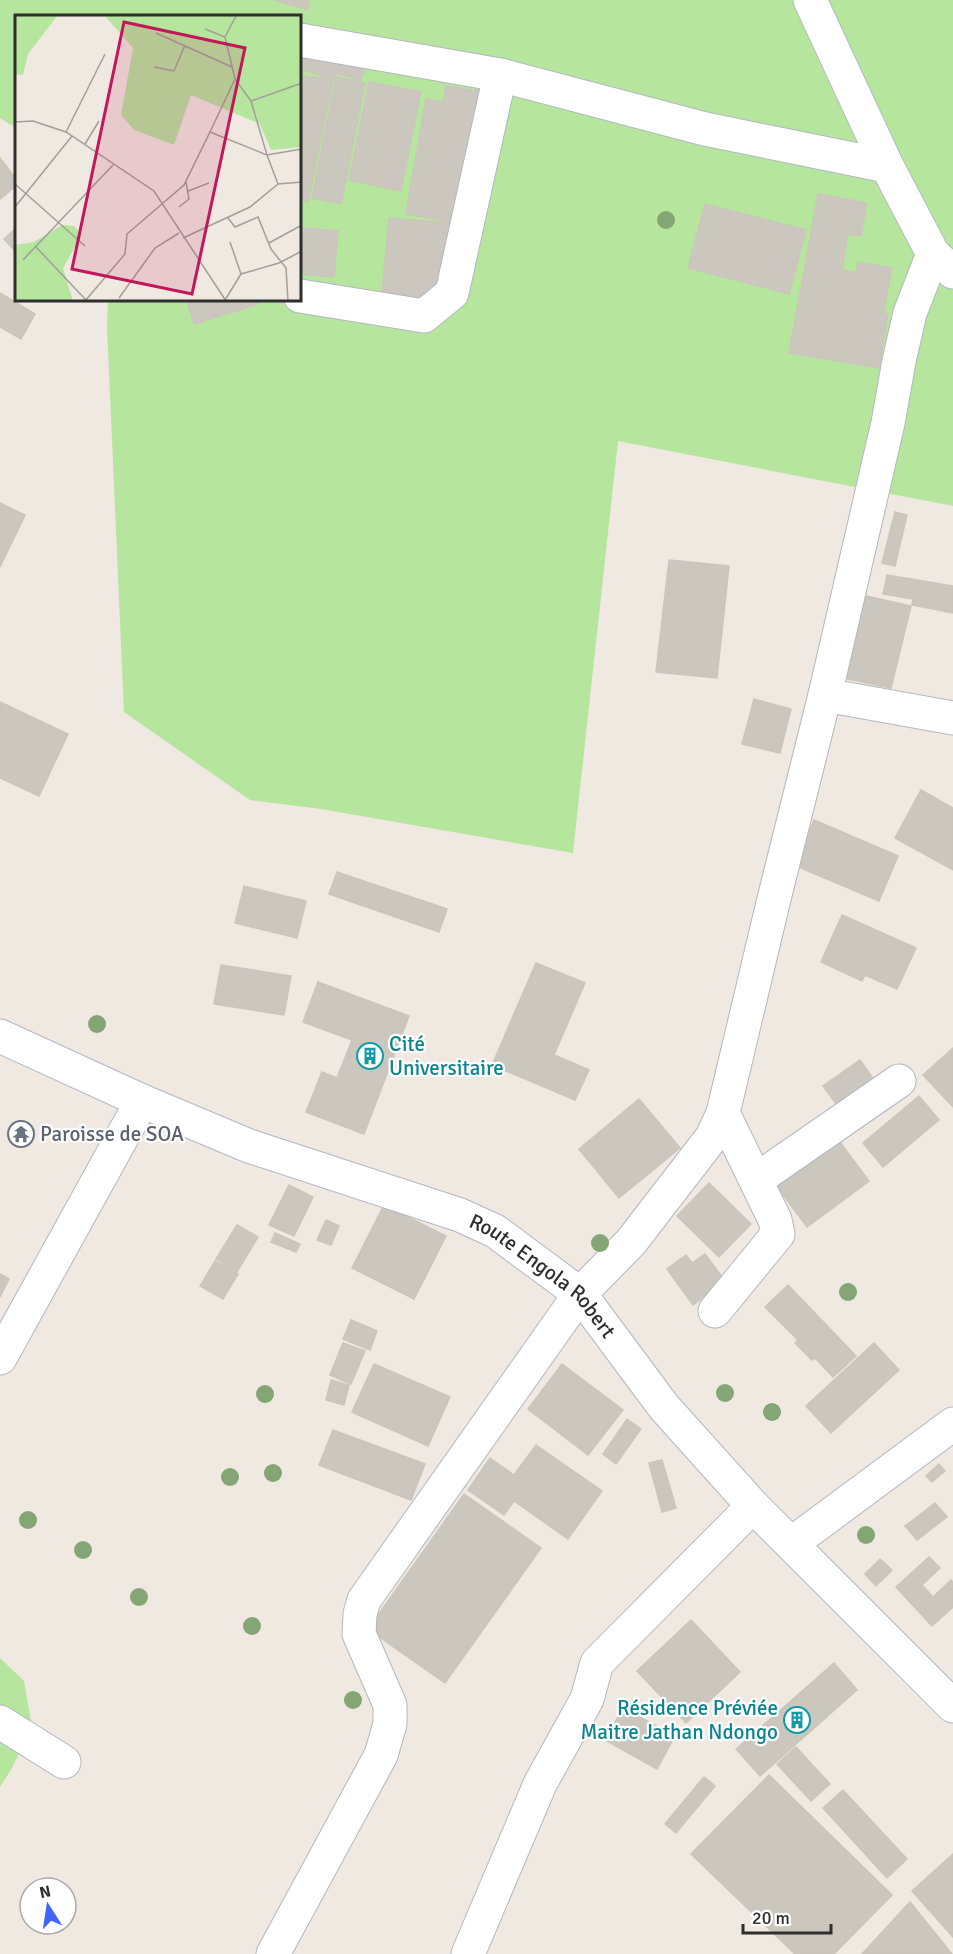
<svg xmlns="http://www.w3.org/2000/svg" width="953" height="1954" font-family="Signika,sans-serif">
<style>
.green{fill:#b6e59e}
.building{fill:#cbc7bf;stroke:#cbc5ba;stroke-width:1.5}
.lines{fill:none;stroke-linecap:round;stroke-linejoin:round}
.minor-casing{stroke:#b4b7c1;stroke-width:35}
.minor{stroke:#fff;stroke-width:33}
.tree{fill:#84a574}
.labels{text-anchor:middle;stroke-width:4.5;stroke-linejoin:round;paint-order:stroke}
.culture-label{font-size:21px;fill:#0d838f;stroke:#fff;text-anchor:start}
.worship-label{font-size:21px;fill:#5b616d;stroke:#fff;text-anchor:start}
.street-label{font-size:21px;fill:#2e2e2e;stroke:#fff}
.inset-road{fill:none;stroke:#a29e99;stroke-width:1.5}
.view{fill:#c2185b;fill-opacity:0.15;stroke:#c2185b;stroke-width:3}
.inset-edge{fill:none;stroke:#2e2e2e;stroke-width:3}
</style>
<rect width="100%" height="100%" fill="#efe9e1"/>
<g class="green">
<path d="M0 0H953V506L618 441 573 853 321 809 250 800 124 712 107 327 108 300H300V16H16V128L0 118Z"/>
<path d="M0 1658 24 1681 32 1727 12 1768 0 1787Z"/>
</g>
<g class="building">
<path d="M273 0H309L307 9Z"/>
<path d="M306 48 366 65 361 80 335 73 334 79 300 69Z"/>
<path d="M300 76 333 79 308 202 300 201Z"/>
<path d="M336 77 365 83 341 204 312 198Z"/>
<path d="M369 82 421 92 401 191 349 180Z"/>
<path d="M446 86 484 92 461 224 406 214 426 99 443 102Z"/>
<path d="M0 158 16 179V186L0 199Z"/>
<path d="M818 194 867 203 861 236 848 234 842 270 856 273 858 262 892 268 883 314 799 299Z"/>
<path d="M705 204 806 230 789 294 688 268Z"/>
<path d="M389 218 449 223 443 299 382 294Z"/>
<path d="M16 228V252L4 239Z"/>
<path d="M300 228 338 231 334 277 300 274Z"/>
<path d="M0 293 35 314 21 339 0 327Z"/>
<path d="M799 299 888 314 879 368 789 353Z"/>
<path d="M187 300H256L258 304 194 324Z"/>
<path d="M0 503 25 515 0 567Z"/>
<path d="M895 512 907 515 895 566 882 563Z"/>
<path d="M669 560 729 566 717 678 656 672Z"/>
<path d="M887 575 953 586V613L912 605 913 599 883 594Z"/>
<path d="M862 595 911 606 891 688 843 678Z"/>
<path d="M754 699 791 709 780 753 742 744Z"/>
<path d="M0 702 68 734 39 796 0 778Z"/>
<path d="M921 790 953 808V870L895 838Z"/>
<path d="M814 820 898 856 879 901 794 865Z"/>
<path d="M337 872 447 909 439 932 329 894Z"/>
<path d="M244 886 306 901 297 938 235 923Z"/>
<path d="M842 915 916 948 897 989 865 975 862 981 821 962Z"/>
<path d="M536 963 585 983 554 1055 589 1070 575 1100 492 1065Z"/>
<path d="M221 965 291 976 284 1015 214 1004Z"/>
<path d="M318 982 409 1016 364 1134 306 1112 322 1072 337 1078 352 1040 303 1022Z"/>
<path d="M953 1048V1107L923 1075Z"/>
<path d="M860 1060 879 1087 842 1112 823 1086Z"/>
<path d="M919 1096 939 1120 883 1167 863 1143Z"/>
<path d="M639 1099 680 1148 619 1198 579 1149Z"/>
<path d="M834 1134 869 1181 807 1227 772 1180Z"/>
<path d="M709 1183 751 1224 719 1257 677 1216Z"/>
<path d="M289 1185 313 1197 294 1236 269 1225Z"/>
<path d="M384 1205 446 1236 414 1299 352 1268Z"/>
<path d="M326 1220 339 1226 331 1245 317 1240Z"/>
<path d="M237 1225 258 1237 237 1272 216 1259Z"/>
<path d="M275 1233 300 1244 296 1252 271 1242Z"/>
<path d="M705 1254 725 1281 693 1305 667 1269 686 1255 692 1263Z"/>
<path d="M215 1261 238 1274 223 1299 200 1286Z"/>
<path d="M0 1274 9 1279 0 1297Z"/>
<path d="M788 1285 856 1356 833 1377 815 1358 812 1360 795 1343 798 1340 765 1307Z"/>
<path d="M351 1320 377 1331 370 1350 343 1339Z"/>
<path d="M343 1343 365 1351 351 1384 330 1375Z"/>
<path d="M874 1343 899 1370 831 1433 806 1406Z"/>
<path d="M374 1364 450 1397 428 1446 352 1412Z"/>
<path d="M562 1364 623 1410 588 1455 528 1409Z"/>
<path d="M331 1380 349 1385 344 1405 326 1400Z"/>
<path d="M627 1419 641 1429 616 1464 603 1454Z"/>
<path d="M333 1430 425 1464 411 1500 319 1465Z"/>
<path d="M536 1445 602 1491 568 1539 514 1501 504 1515 468 1490 490 1458 514 1475Z"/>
<path d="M662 1460 676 1508 662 1512 649 1463Z"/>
<path d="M939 1464 945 1471 932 1482 926 1476Z"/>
<path d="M464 1494 541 1548 445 1683 368 1629Z"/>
<path d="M935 1503 947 1517 917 1540 905 1526Z"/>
<path d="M929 1557 940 1568 922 1585 933 1597 951 1580 953 1582V1607L932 1626 896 1587Z"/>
<path d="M880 1559 892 1570 876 1586 865 1574Z"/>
<path d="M691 1620 740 1672 686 1723 637 1671Z"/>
<path d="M834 1663 857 1690 760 1776 736 1749Z"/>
<path d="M623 1708 675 1736 657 1769 605 1740Z"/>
<path d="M796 1747 830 1784 811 1801 777 1764Z"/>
<path d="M769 1775 892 1895 834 1954H795L691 1854Z"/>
<path d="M704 1777 715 1786 676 1833 665 1824Z"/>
<path d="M843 1790 907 1859 887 1878 823 1808Z"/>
<path d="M953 1854V1937L912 1891Z"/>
<path d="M910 1902 952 1954H862Z"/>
</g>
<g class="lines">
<defs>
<g id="minor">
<path d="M810 0 887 166 933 254 953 272"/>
<path d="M300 40 500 75 705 129 887 166"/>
<path d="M300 296 424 316 452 293 500 75"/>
<path d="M825 695 888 423 899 361 910 313 933 254"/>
<path id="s1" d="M0 1036 142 1101 249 1146 460 1215 495 1231 580 1294 664 1407 753 1506 953 1706"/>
<path d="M756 1180 899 1081"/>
<path d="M715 1311 778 1234 775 1220 723 1113"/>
<path d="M0 1358 142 1101"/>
<path d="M791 1544 953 1424"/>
<path d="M0 1722 64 1762"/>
<path d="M273 1954 381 1755 390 1724V1705L359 1634 360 1614 364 1600 580 1294 631 1242 712 1137 723 1113 773 903 825 695 953 718"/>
<path d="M468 1954 540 1784 587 1699 597 1663 753 1506"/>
</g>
</defs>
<use href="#minor" class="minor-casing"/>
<use href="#minor" class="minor"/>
</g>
<g class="tree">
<circle cx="666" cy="220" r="9"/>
<circle cx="97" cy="1024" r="9"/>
<circle cx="600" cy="1243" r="9"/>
<circle cx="848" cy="1292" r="9"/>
<circle cx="725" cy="1393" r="9"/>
<circle cx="265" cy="1394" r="9"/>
<circle cx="772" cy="1412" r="9"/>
<circle cx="273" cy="1473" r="9"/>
<circle cx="230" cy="1477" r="9"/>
<circle cx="28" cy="1520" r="9"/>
<circle cx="866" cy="1535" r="9"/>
<circle cx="83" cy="1550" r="9"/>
<circle cx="139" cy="1597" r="9"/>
<circle cx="252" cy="1626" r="9"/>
<circle cx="353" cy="1700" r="9"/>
</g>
<defs>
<symbol id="building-ring" viewBox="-11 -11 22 22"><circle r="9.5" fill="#fff" stroke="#0f9aa8" stroke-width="1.5"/><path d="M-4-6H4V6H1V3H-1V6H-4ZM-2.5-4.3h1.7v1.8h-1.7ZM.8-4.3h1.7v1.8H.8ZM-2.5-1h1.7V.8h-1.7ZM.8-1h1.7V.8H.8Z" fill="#0f9aa8"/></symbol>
<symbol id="temple-ring" viewBox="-11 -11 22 22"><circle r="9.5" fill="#fff" stroke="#6b7280" stroke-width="1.5"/><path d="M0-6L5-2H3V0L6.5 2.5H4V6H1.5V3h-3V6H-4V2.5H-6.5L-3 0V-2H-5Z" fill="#6b7280"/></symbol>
</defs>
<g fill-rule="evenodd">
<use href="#building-ring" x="355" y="1041" width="30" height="30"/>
<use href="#temple-ring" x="6" y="1119" width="30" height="30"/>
<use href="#building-ring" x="782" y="1705" width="30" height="30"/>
</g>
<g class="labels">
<g class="culture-label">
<text x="389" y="1051">Cité<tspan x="389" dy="24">Universitaire</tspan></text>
<text x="778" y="1715" text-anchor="end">Résidence Préviée<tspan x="778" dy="24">Maitre Jathan Ndongo</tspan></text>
</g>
<g class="worship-label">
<text x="40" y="1141">Paroisse de SOA</text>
</g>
<g class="street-label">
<text dy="7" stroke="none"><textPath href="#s1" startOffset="598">Route Engola Robert</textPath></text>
</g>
</g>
<g transform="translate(15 15)">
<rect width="286" height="286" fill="#efe9e1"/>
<path d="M0 1H42L13 39 8 60 0 59ZM90 1H286V132L256 135 245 109 176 80 159 130 119 115 106 100 118 33ZM47 210 59 211 67 220 48 253 58 286H0V230L19 227Z" fill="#b6e59e"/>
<path class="inset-road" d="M221 1 210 22 220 64 236 86 252 140 287 134M190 14 210 22M141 18 217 52M139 52 159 56 170 30M236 86 287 68M0 107 18 106 51 117 139 176 211 286M51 117 90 39M195 117 220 64M70 129 84 106M0 169 70 231M173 176 194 168M0 192 57 121M164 192 174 184 171 167M213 203 220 212 243 202 256 234 271 253 273 286M168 223 235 192 263 169M215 227 226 259M254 228 287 210M21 232 71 285M8 245 98 150M104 283 140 233 164 218M210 285 226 259 264 248 287 236M70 286 110 239 112 219 169 170 195 117 252 140 263 169 287 167"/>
<path class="view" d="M109 7 230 33 177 279 57 254Z"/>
<rect width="286" height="286" class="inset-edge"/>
</g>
<g transform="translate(48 1906) rotate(348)"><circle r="28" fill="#ffffff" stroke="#ababab" stroke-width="1.5"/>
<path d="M0-4.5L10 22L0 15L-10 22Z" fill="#4264fb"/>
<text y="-9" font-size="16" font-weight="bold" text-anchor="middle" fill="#2e2e2e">N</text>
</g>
<path d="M743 1924v9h88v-9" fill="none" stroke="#2e2e2e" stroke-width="3"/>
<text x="752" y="1924" font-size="18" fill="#2e2e2e" stroke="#ffffff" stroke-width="4.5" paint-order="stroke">20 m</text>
</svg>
